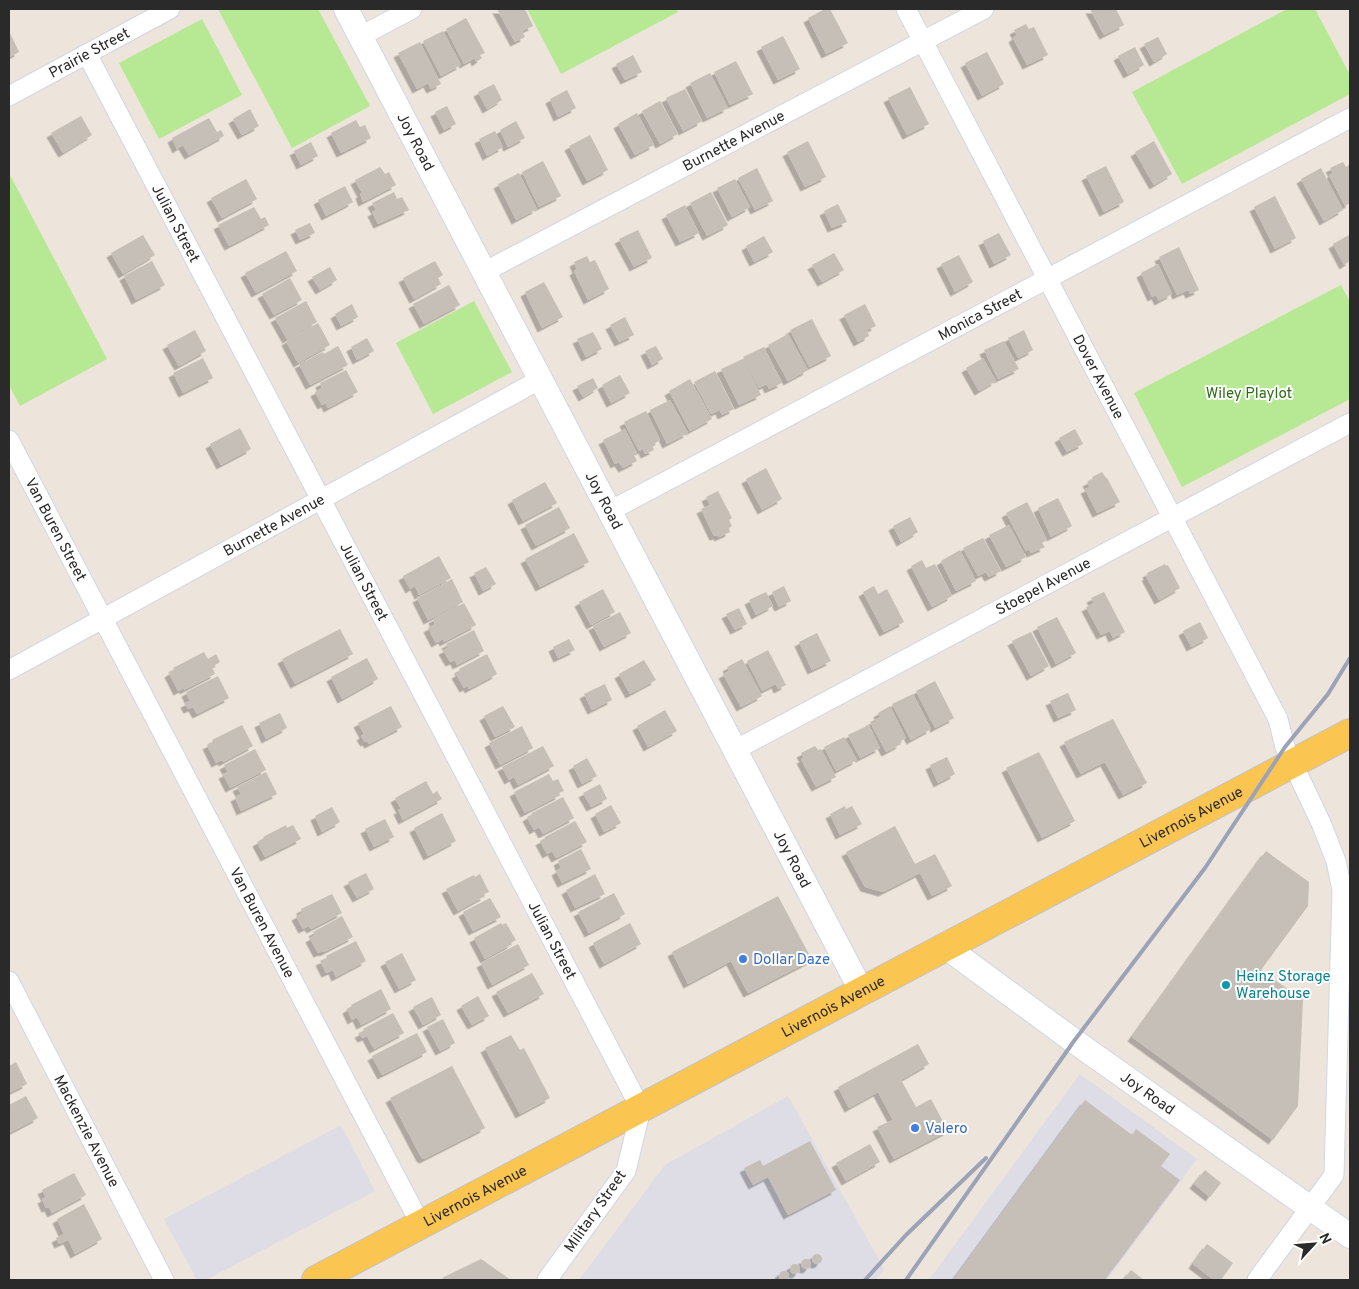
<svg xmlns="http://www.w3.org/2000/svg" width="1359" height="1289" font-family="Overpass,sans-serif">
<style>
.industrial{fill:#dedce5}
.green{fill:#b7e893}
.building{fill:#c5bfb7;filter:url(#shadow)}
.lines{fill:none;stroke-linecap:round;stroke-linejoin:round}
.minor-casing{stroke:#d0d6e4;stroke-width:21}
.tertiary-casing{stroke:#d0d6e4;stroke-width:26}
.primary-casing{stroke:#c3c3c3;stroke-width:30}
.minor{stroke:#fff;stroke-width:19}
.tertiary{stroke:#fff;stroke-width:24}
.primary{stroke:#fbc552;stroke-width:28}
.rail{stroke:#9da3b6;stroke-width:4}
.shop-dot{fill:#3f7fe0;stroke:#fff;stroke-width:2}
.culture-dot{fill:#0f9aa8;stroke:#fff;stroke-width:2}
.labels{text-anchor:middle;stroke-width:4;stroke-linejoin:round;paint-order:stroke}
.street-label{font-size:15px;fill:#2a2a2a;stroke:#fff}
.park-label{font-size:15px;fill:#2e6d14;stroke:#fff}
.shop-label{font-size:15px;fill:#366cbe;stroke:#fff;text-anchor:start}
.culture-label{font-size:15px;fill:#0d838f;stroke:#fff;text-anchor:start}
</style>
<defs>
<filter id="shadow"><feDropShadow dx="-4.5" dy="4.5" stdDeviation="0" flood-color="#0004"/></filter>
</defs>
<rect width="100%" height="100%" fill="#ede4db"/>
<g class="industrial">
<path d="M1080 1074 1197 1159 1107 1280H929Z"/>
<path d="M788 1096 884 1269 876 1280H579L665 1165Z"/>
<path d="M341 1125 375 1191 206 1280H197L164 1219Z"/>
</g>
<g class="green">
<path d="M218 9H318L370 106 292 148Z"/>
<path d="M527 9H676L678 12 561 74Z"/>
<path d="M1287 9H1315L1350 75V94L1182 184 1132 92Z"/>
<path d="M202 19 242 95 159 139 119 63Z"/>
<path d="M9 173 107 359 20 406 9 385Z"/>
<path d="M1341 285 1350 302V399L1182 487 1134 393Z"/>
<path d="M474 301 512 372 433 414 396 343Z"/>
</g>
<g class="building">
<path d="M497 9H525L533 26 522 31 525 37 515 42Z"/>
<path d="M825 9H830L848 43 826 54 808 18Z"/>
<path d="M1090 9H1116L1124 25 1104 35Z"/>
<path d="M466 18 485 53 480 55 482 58 476 62 475 58 464 64 446 29Z"/>
<path d="M1026 24 1029 29 1034 27 1048 55 1027 65 1013 38 1017 35 1014 30Z"/>
<path d="M9 31 19 52 9 57Z"/>
<path d="M443 31 461 65 441 76 423 41Z"/>
<path d="M783 36 800 69 778 80 761 47Z"/>
<path d="M1158 37 1167 54 1154 62 1144 44Z"/>
<path d="M420 42 441 84 431 89 428 83 417 89 398 53Z"/>
<path d="M1135 47 1144 65 1128 74 1118 56Z"/>
<path d="M987 52 1004 84 982 96 965 63Z"/>
<path d="M633 55 642 72 625 80 616 64Z"/>
<path d="M736 61 753 94 730 105 714 72Z"/>
<path d="M710 73 728 108 707 118 690 83Z"/>
<path d="M494 84 502 100 487 109 478 92Z"/>
<path d="M910 87 929 124 907 135 888 98Z"/>
<path d="M685 89 702 121 683 131 666 98Z"/>
<path d="M567 90 576 108 558 117 550 99Z"/>
<path d="M660 101 678 134 660 144 642 111Z"/>
<path d="M447 106 456 124 444 130 435 112Z"/>
<path d="M250 109 259 126 242 135 233 119Z"/>
<path d="M637 113 654 145 635 155 618 124Z"/>
<path d="M81 116 92 135 63 153 51 133Z"/>
<path d="M209 118 217 132 221 130 224 136 189 155 183 145 177 149 172 138Z"/>
<path d="M356 120 360 127 365 125 371 138 341 153 331 133Z"/>
<path d="M516 121 525 138 508 147 500 130Z"/>
<path d="M495 131 503 147 487 156 479 139Z"/>
<path d="M590 135 608 170 587 181 569 146Z"/>
<path d="M808 141 826 177 805 187 787 152Z"/>
<path d="M1154 141 1172 174 1154 185 1135 152Z"/>
<path d="M311 142 318 156 301 165 294 151Z"/>
<path d="M543 161 561 196 539 207 522 172Z"/>
<path d="M1343 162 1346 167 1349 165 1350 168V203L1345 206 1329 175 1333 173 1330 168Z"/>
<path d="M1106 166 1124 202 1104 212 1086 176Z"/>
<path d="M380 167 385 174 389 172 396 185 363 202 360 194 362 193 355 180Z"/>
<path d="M757 168 773 201 755 210 738 178Z"/>
<path d="M1321 168 1343 210 1324 221 1301 179Z"/>
<path d="M519 173 537 209 516 220 498 184Z"/>
<path d="M246 179 257 199 222 218 211 198Z"/>
<path d="M735 179 750 207 732 217 717 188Z"/>
<path d="M345 186 353 202 326 216 318 200Z"/>
<path d="M394 192 397 199 402 197 409 210 378 224 372 212 376 210 372 203Z"/>
<path d="M711 192 728 225 707 236 690 203Z"/>
<path d="M1275 196 1296 238 1275 249 1254 207Z"/>
<path d="M838 204 847 222 832 228 824 211Z"/>
<path d="M685 205 699 233 680 242 666 215Z"/>
<path d="M254 207 261 219 265 217 269 225 229 246 218 225Z"/>
<path d="M310 223 315 233 300 240 295 230Z"/>
<path d="M638 230 652 258 634 267 619 239Z"/>
<path d="M999 233 1011 255 994 264 983 241Z"/>
<path d="M143 235 155 255 123 274 111 253Z"/>
<path d="M1349 235 1350 261 1344 265 1333 244Z"/>
<path d="M764 236 773 252 754 262 746 246Z"/>
<path d="M1179 247 1199 290 1190 294 1188 290 1177 295 1159 257Z"/>
<path d="M286 251 297 271 256 293 245 273Z"/>
<path d="M834 253 844 270 822 282 812 265Z"/>
<path d="M959 255 973 282 955 292 941 264Z"/>
<path d="M587 256 590 262 595 260 609 289 588 300 574 271 577 269 574 262Z"/>
<path d="M152 261 165 285 136 300 124 276Z"/>
<path d="M435 261 443 275 438 278 441 284 414 299 403 278Z"/>
<path d="M1158 264 1172 294 1159 301 1156 295 1152 297 1141 273Z"/>
<path d="M330 267 337 280 320 290 312 277Z"/>
<path d="M290 278 302 300 274 315 262 294Z"/>
<path d="M544 282 563 317 542 328 525 292Z"/>
<path d="M449 285 460 305 424 324 413 304Z"/>
<path d="M306 301 317 322 287 339 275 318Z"/>
<path d="M352 304 358 317 341 326 335 314Z"/>
<path d="M865 304 876 326 867 330 869 336 858 342 844 315Z"/>
<path d="M625 317 634 335 619 342 610 325Z"/>
<path d="M812 319 831 356 809 367 790 330Z"/>
<path d="M318 323 330 345 298 363 286 341Z"/>
<path d="M195 330 206 351 179 366 167 345Z"/>
<path d="M1024 330 1033 350 1018 358 1008 338Z"/>
<path d="M593 332 602 349 586 357 577 339Z"/>
<path d="M788 334 808 370 788 381 768 345Z"/>
<path d="M367 338 374 351 357 360 351 347Z"/>
<path d="M1004 341 1019 369 998 379 984 350Z"/>
<path d="M338 346 348 365 310 385 299 364 323 352 324 354Z"/>
<path d="M656 346 663 359 652 365 645 351Z"/>
<path d="M764 347 782 383 769 389 767 384 759 388 743 357Z"/>
<path d="M203 358 213 378 183 393 173 373Z"/>
<path d="M983 358 996 381 979 391 966 368Z"/>
<path d="M743 359 761 395 739 405 721 369Z"/>
<path d="M346 370 358 392 328 408 326 403 322 405 315 392 322 388 320 383Z"/>
<path d="M715 371 734 409 722 415 720 410 711 414 694 382Z"/>
<path d="M620 375 630 393 611 403 602 385Z"/>
<path d="M593 378 598 388 583 397 577 386Z"/>
<path d="M690 379 712 419 690 431 669 391Z"/>
<path d="M670 400 688 433 667 444 650 410Z"/>
<path d="M646 411 660 440 652 445 654 450 645 454 643 449 639 451 624 422Z"/>
<path d="M240 428 251 449 221 465 210 444Z"/>
<path d="M625 429 637 453 634 455 637 461 623 468 619 462 615 464 603 440Z"/>
<path d="M1075 429 1083 444 1067 452 1059 438Z"/>
<path d="M766 468 782 499 762 510 746 479Z"/>
<path d="M1102 472 1106 478H1107L1120 502 1097 513 1085 489 1090 487 1087 482 1093 479 1092 477Z"/>
<path d="M545 482 557 503 523 521 512 500Z"/>
<path d="M718 491 732 518 729 520 732 526 729 528 730 532 719 537 718 535 714 536 701 509 710 505 706 497Z"/>
<path d="M1058 498 1072 526 1051 537 1038 508Z"/>
<path d="M1027 502 1047 540 1042 543 1045 547 1031 553 1029 549 1026 551 1006 513Z"/>
<path d="M559 507 570 528 536 546 525 525Z"/>
<path d="M910 517 918 532 901 542 893 526Z"/>
<path d="M1009 525 1026 557 1006 567 989 535Z"/>
<path d="M574 533 589 562 540 587 525 559Z"/>
<path d="M983 538 1001 571 989 577 986 572 978 576 963 548Z"/>
<path d="M960 550 976 581 956 591 941 561Z"/>
<path d="M439 556 451 578 419 595 415 586 410 589 403 576Z"/>
<path d="M922 560 926 568 935 564 952 596 932 607 911 566Z"/>
<path d="M1165 564 1166 566 1168 565 1180 588 1159 600 1146 576H1148L1147 573Z"/>
<path d="M486 567 496 584 483 591 474 573Z"/>
<path d="M452 579 463 602 428 620 417 598Z"/>
<path d="M784 586 791 601 779 607 772 592Z"/>
<path d="M874 586 878 594 887 589 904 622 884 632 863 592Z"/>
<path d="M603 589 615 612 591 625 579 602Z"/>
<path d="M766 592 773 606 756 615 749 600Z"/>
<path d="M1104 592 1125 632 1113 638 1110 631 1101 635 1086 607 1094 603 1091 598Z"/>
<path d="M464 603 476 625 444 642 443 639 436 643 428 628 435 624 433 619Z"/>
<path d="M739 608 747 624 735 630 726 614Z"/>
<path d="M620 612 631 633 604 647 593 626Z"/>
<path d="M1057 617 1076 653 1056 664 1037 627Z"/>
<path d="M1200 622 1208 638 1191 647 1183 631Z"/>
<path d="M340 629 353 654 295 684 282 659Z"/>
<path d="M474 630 484 651 457 665 455 660 450 662 443 650 448 648 446 644Z"/>
<path d="M1031 632 1049 666 1031 676 1012 641Z"/>
<path d="M817 633 831 661 812 670 799 642Z"/>
<path d="M569 639 575 650 558 658 553 647Z"/>
<path d="M768 650 786 685 778 689 776 684 762 691 747 661Z"/>
<path d="M204 652 208 659 216 654 220 662 212 667 215 674 184 690V688L178 691 169 673 174 670 173 668Z"/>
<path d="M487 654 497 674 469 689 468 686 464 688 456 674 460 672 459 669Z"/>
<path d="M367 658 378 679 342 699 331 677Z"/>
<path d="M742 659 762 696 741 707 723 674 729 671 727 667Z"/>
<path d="M644 660 656 680 630 694 619 674Z"/>
<path d="M218 676 229 698 197 714 193 707 188 709 185 703 190 701 186 692Z"/>
<path d="M935 681 954 718 935 728 916 691Z"/>
<path d="M605 684 612 700 592 710 584 694Z"/>
<path d="M1068 693 1076 710 1058 718 1050 701Z"/>
<path d="M913 694 931 729 911 740 892 704Z"/>
<path d="M391 706 402 727 369 744 367 741 365 742 361 736 364 734 358 723Z"/>
<path d="M503 706 515 727 495 737 484 716Z"/>
<path d="M890 706 906 738 899 742 901 744 886 752 870 722 880 717 878 713Z"/>
<path d="M665 710 677 731 648 747 637 726Z"/>
<path d="M280 713 287 728 266 739 259 723Z"/>
<path d="M1113 719 1147 783 1123 795 1105 762 1081 774 1064 742Z"/>
<path d="M242 725 253 746 223 762 222 760 216 763 207 745 213 742 212 740Z"/>
<path d="M869 725 880 748 860 758 848 735Z"/>
<path d="M522 726 533 748 500 765 489 743Z"/>
<path d="M844 737 857 760 836 771 824 747Z"/>
<path d="M543 746 554 766 518 785 514 777 509 780 502 767Z"/>
<path d="M815 746 818 750 821 749 836 777 816 787 801 759 804 758 801 753Z"/>
<path d="M255 749 266 770 230 788 223 774 228 772 224 765Z"/>
<path d="M1039 752 1075 821 1042 838 1006 768Z"/>
<path d="M947 757 955 774 938 783 930 765Z"/>
<path d="M587 758 597 776 582 784 573 766Z"/>
<path d="M266 772 277 794 241 811 235 797 241 794 237 787Z"/>
<path d="M549 774 553 781 558 779 564 791 559 793 560 795 525 813 514 792Z"/>
<path d="M426 781 433 794 437 791 442 799 403 820 398 810 401 809 395 798Z"/>
<path d="M600 784 607 799 591 807 583 793Z"/>
<path d="M563 797 574 818 543 834 539 827 534 830 527 817 532 814V813Z"/>
<path d="M611 805 621 823 604 832 595 814Z"/>
<path d="M845 806 846 809 852 806 862 824 840 835 830 814Z"/>
<path d="M332 807 340 822 322 832 315 816Z"/>
<path d="M442 813 456 841 428 856 414 828Z"/>
<path d="M385 819 394 837 374 847 365 829Z"/>
<path d="M575 821 587 842 556 858 552 851 547 854 540 841 545 838V837Z"/>
<path d="M286 825 287 828 293 825 301 839 265 857 257 842 264 838 263 837Z"/>
<path d="M895 826 915 864 935 854 952 886 932 896 920 873 883 892 865 887 846 852Z"/>
<path d="M581 849 591 869 562 883 556 871 561 868 558 861Z"/>
<path d="M1266 851 1309 882 1308 906 1261 970 1303 1000 1298 1106 1273 1140 1132 1037Z"/>
<path d="M366 873 374 889 357 898 348 882Z"/>
<path d="M480 874 489 892 484 894 485 896 458 911 446 889 474 875 475 877Z"/>
<path d="M595 874 605 894 575 908 566 890Z"/>
<path d="M614 893 625 914 589 933 578 912Z"/>
<path d="M332 894 342 913 311 929 309 926 303 929 296 916 302 913 301 909Z"/>
<path d="M778 896 812 960 748 993 731 961 688 984 672 952Z"/>
<path d="M490 898 501 917 473 931 463 912Z"/>
<path d="M342 916 353 937 324 952 323 951 318 953 310 938 315 935 313 932Z"/>
<path d="M501 923 502 925 506 923 516 940 511 943 512 944 485 959 474 938Z"/>
<path d="M630 923 641 944 604 964 593 943Z"/>
<path d="M356 941 366 961 336 977 333 970 326 973 320 961 327 958 326 956Z"/>
<path d="M518 944 529 965 492 985 481 963Z"/>
<path d="M402 953 416 980 399 989 385 962Z"/>
<path d="M532 973 544 994 508 1013 496 992Z"/>
<path d="M381 989 391 1009 361 1025 357 1017 352 1020 347 1009 352 1006 351 1005Z"/>
<path d="M478 996 489 1016 472 1025 461 1006Z"/>
<path d="M432 997 441 1015 423 1025 413 1007Z"/>
<path d="M393 1013 404 1033 374 1049 367 1036 362 1038 359 1033 364 1031 363 1029Z"/>
<path d="M443 1019 455 1043 440 1051 427 1027Z"/>
<path d="M417 1033 427 1052 382 1075 372 1056Z"/>
<path d="M511 1035 520 1050 524 1048 550 1098 520 1114 485 1048Z"/>
<path d="M918 1044 929 1064 901 1080 916 1107 931 1099 948 1131 894 1159 877 1127 893 1120 878 1092 849 1108 838 1087Z"/>
<path d="M16 1062 27 1084 9 1093V1066Z"/>
<path d="M452 1066 485 1128 424 1159 421 1157 390 1098Z"/>
<path d="M26 1096 38 1118 9 1133V1105Z"/>
<path d="M1085 1100 1132 1135 1136 1129 1170 1154 1161 1166 1180 1180 1105 1280H953Z"/>
<path d="M810 1141 836 1190 788 1215 768 1177 753 1185 744 1168 760 1160 763 1166Z"/>
<path d="M870 1144 880 1162 846 1181 836 1163Z"/>
<path d="M1205 1170 1221 1183 1210 1197 1194 1184Z"/>
<path d="M74 1173 86 1195 52 1213 49 1207 46 1208 42 1199 46 1197 42 1190Z"/>
<path d="M84 1204 102 1239 75 1254 68 1240 59 1244 56 1238 64 1234 57 1219Z"/>
<path d="M1207 1244 1233 1263 1221 1280H1214L1193 1264Z"/>
<circle cx="817" cy="1259" r="5"/>
<circle cx="806" cy="1264" r="5"/>
<path d="M481 1259 511 1280H441L444 1277Z"/>
<circle cx="795" cy="1269" r="5"/>
<path d="M1131 1270 1144 1280H1123Z"/>
<circle cx="784" cy="1276" r="5"/>
</g>
<g class="lines">
<defs>
<g id="minor">
<path id="s1" d="M906 9 1278 719 1285 747 1321 823 1336 861 1342 890 1334 1175 1257 1280"/>
<path d="M361 36 412 9"/>
<path id="s2" d="M87 54 641 1109 626 1171 547 1280"/>
<path id="s3" d="M9 96 170 9"/>
<path id="s4" d="M484 272 984 9"/>
<path id="s5" d="M9 440 421 1225"/>
<path id="s6" d="M610 511 1350 118"/>
<path id="s7" d="M9 670 541 379"/>
<path id="s8" d="M735 750 1350 423"/>
<path id="s9" d="M9 981 164 1280"/>
</g>
<g id="tertiary">
<path id="s10" d="M346 9 862 992"/>
<path id="s11" d="M946 947 1074 1041 1350 1236"/>
</g>
<g id="primary">
<path id="s12" d="M316 1280 1350 733"/>
</g>
</defs>
<use href="#minor" class="minor-casing"/>
<use href="#tertiary" class="tertiary-casing"/>
<use href="#primary" class="primary-casing"/>
<use href="#minor" class="minor"/>
<use href="#tertiary" class="tertiary"/>
<use href="#primary" class="primary"/>
<g class="rail">
<path d="M865 1280 906 1235 986 1158"/>
<path d="M906 1280 1074 1041 1205 868 1285 747 1328 694 1350 658"/>
</g>
</g>
<g class="shop-dot">
<circle cx="743" cy="959" r="5"/>
<circle cx="915" cy="1128" r="5"/>
</g>
<circle class="culture-dot" cx="1226" cy="985" r="5"/>
<g class="labels">
<g class="street-label">
<text dy="5" stroke="none"><textPath href="#s3" startOffset="91">Prairie Street</textPath></text>
<text dy="5" stroke="none"><textPath href="#s4" startOffset="282">Burnette Avenue</textPath></text>
<text dy="5" stroke="none"><textPath href="#s10" startOffset="150">Joy Road</textPath></text>
<text dy="5" stroke="none"><textPath href="#s2" startOffset="191">Julian Street</textPath></text>
<text dy="5" stroke="none"><textPath href="#s6" startOffset="419">Monica Street</textPath></text>
<text dy="5" stroke="none"><textPath href="#s1" startOffset="415">Dover Avenue</textPath></text>
<text dy="5" stroke="none"><textPath href="#s10" startOffset="555">Joy Road</textPath></text>
<text dy="5" stroke="none"><textPath href="#s7" startOffset="302">Burnette Avenue</textPath></text>
<text dy="5" stroke="none"><textPath href="#s5" startOffset="101">Van Buren Street</textPath></text>
<text dy="5" stroke="none"><textPath href="#s2" startOffset="596">Julian Street</textPath></text>
<text dy="5" stroke="none"><textPath href="#s8" startOffset="349">Stoepel Avenue</textPath></text>
<text dy="5" stroke="none"><textPath href="#s12" startOffset="990">Livernois Avenue</textPath></text>
<text dy="5" stroke="none"><textPath href="#s10" startOffset="960">Joy Road</textPath></text>
<text dy="5" stroke="none"><textPath href="#s5" startOffset="545">Van Buren Avenue</textPath></text>
<text dy="5" stroke="none"><textPath href="#s2" startOffset="1001">Julian Street</textPath></text>
<text dy="5" stroke="none"><textPath href="#s12" startOffset="585">Livernois Avenue</textPath></text>
<text dy="5" stroke="none"><textPath href="#s11" startOffset="249">Joy Road</textPath></text>
<text dy="5" stroke="none"><textPath href="#s9" startOffset="169">Mackenzie Avenue</textPath></text>
<text dy="5" stroke="none"><textPath href="#s12" startOffset="180">Livernois Avenue</textPath></text>
<text transform="translate(595 1211) rotate(-55)" y="5">Military Street</text>
</g>
<g class="park-label">
<text x="1249" y="398">Wiley Playlot</text>
</g>
<g class="shop-label">
<text x="753" y="964">Dollar Daze</text>
<text x="925" y="1133">Valero</text>
</g>
<g class="culture-label">
<text x="1236" y="981">Heinz Storage<tspan x="1236" dy="17">Warehouse</tspan></text>
</g>
</g>
<rect width="1359" height="1289" fill="none" stroke="#2a2a2a" stroke-width="20"/>
<g transform="translate(1314 1244) rotate(64)" stroke="#ffffff" stroke-width="4" paint-order="stroke">
<path d="M0-4L9 19L0 12L-9 19Z" fill="#2a2a2a"/>
<text y="-8" font-size="14" font-weight="bold" text-anchor="middle" fill="#2a2a2a">N</text>
</g>
</svg>
